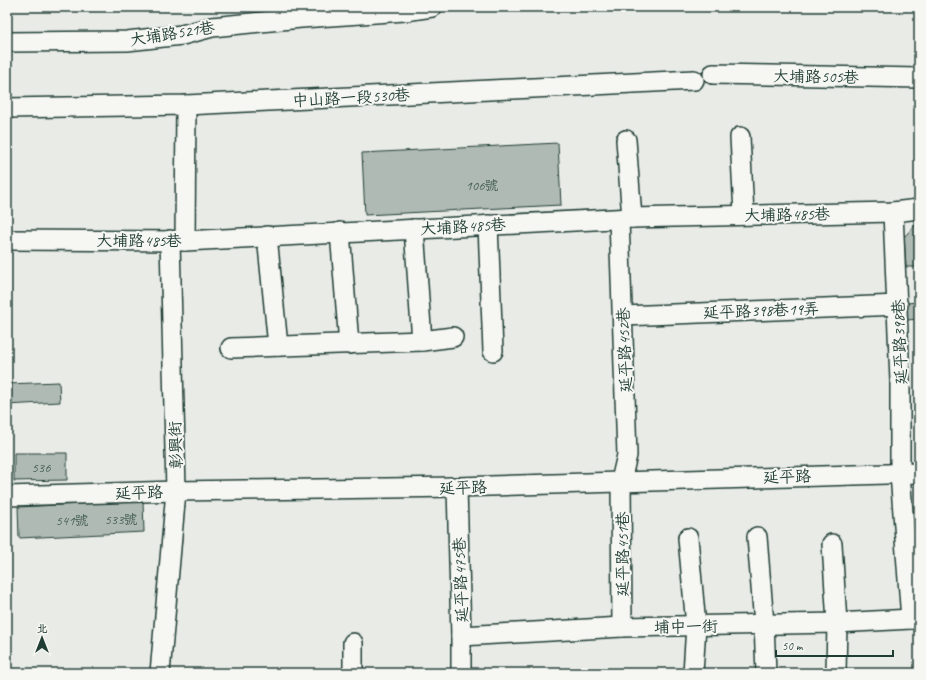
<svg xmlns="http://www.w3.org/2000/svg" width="926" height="680" font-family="Caveat,'LXGW WenKai TC',sans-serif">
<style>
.building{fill:#b0bab5;stroke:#1f3d34}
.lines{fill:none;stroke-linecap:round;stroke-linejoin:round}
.minor-casing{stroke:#1f3d34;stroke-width:22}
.minor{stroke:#f6f6f2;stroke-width:19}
.labels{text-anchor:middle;stroke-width:4;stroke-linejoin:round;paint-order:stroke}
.number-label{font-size:14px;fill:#435c54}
.street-label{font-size:16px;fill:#1f3d34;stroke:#f6f6f2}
</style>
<rect width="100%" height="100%" fill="#e9ebe7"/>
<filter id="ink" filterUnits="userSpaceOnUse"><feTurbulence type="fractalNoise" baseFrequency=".025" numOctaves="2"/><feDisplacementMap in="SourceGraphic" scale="8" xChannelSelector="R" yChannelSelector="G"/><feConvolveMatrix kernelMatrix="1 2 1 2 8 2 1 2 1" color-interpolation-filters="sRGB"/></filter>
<g filter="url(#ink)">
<g class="building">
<path d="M558 143 561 205 365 215 362 153Z"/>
<path d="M919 221V267H906L904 237Z"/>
<path d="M919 302V319L907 320 906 303Z"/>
<path d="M59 382 60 402 7 405V384Z"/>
<path d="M14 453H67V480L14 481Z"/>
<path d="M143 501 144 532 19 538 18 507Z"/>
</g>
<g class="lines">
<defs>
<g id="minor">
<path d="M7 42 127 41 182 35 212 27 301 18 405 11 432 7"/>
<path d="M713 74 919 78"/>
<path d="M7 108 186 105 694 80"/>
<path d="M740 137 744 214"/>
<path d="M626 140 632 218"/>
<path d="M893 212 900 381V473L911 619"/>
<path d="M619 219 627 455 621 481 622 627"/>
<path d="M488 225 493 351"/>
<path d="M414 229 422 341"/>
<path d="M340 232 349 344"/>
<path d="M267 236 278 346"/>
<path d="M7 240 185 241 632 218 893 212 919 209"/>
<path d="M185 241 186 105"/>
<path d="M623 316 898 305"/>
<path d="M231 348 422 341 453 337"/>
<path d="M457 487 461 636V673"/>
<path d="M7 496 176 491 457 487 919 473"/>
<path d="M757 537 764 624 766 673"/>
<path d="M688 538 696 626 693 673"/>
<path d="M832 544 837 623 836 673"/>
<path d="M461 636 622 627 837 623 911 619"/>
<path d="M160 673 176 491 170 240"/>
<path d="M353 673V643"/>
</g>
</defs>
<use href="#minor" class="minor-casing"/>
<use href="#minor" class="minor"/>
</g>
</g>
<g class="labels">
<g class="number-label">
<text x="482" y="190">106號</text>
<text x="41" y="472">536</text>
<text x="121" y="524">533號</text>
<text x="72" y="525">541號</text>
</g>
<g class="street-label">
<text transform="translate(172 33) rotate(-9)" y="6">大埔路521巷</text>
<text transform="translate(816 76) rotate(1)" y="6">大埔路505巷</text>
<text transform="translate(351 97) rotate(-3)" y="6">中山路一段530巷</text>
<text transform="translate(787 214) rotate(-1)" y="6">大埔路485巷</text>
<text transform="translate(463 226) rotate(-3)" y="6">大埔路485巷</text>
<text x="139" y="246">大埔路485巷</text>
<text transform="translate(761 310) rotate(-2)" y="6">延平路398巷19弄</text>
<text transform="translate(899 342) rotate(-92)" y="6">延平路398巷</text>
<text transform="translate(624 350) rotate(-92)" y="6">延平路452巷</text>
<text transform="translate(175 445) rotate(-92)" y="6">彰興街</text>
<text transform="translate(787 476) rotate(-2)" y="6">延平路</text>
<text transform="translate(463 487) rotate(-2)" y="6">延平路</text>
<text transform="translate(139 492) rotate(-2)" y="6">延平路</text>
<text transform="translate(622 554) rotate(-90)" y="6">延平路451巷</text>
<text transform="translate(460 580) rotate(-92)" y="6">延平路475巷</text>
<text transform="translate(686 626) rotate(-1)" y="6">埔中一街</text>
</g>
</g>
<rect width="926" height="680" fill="none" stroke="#f6f6f2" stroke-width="24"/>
<rect x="12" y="12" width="902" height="656" fill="none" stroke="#1f3d34" stroke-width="1.5" filter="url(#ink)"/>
<g transform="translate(42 638)" stroke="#f6f6f2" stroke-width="3" paint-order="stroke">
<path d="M0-3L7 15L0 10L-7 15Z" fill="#1f3d34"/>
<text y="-6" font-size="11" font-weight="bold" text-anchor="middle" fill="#1f3d34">北</text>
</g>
<path d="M776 650v6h117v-6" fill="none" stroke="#1f3d34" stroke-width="2"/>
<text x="782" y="650" font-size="12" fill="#1f3d34" stroke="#f6f6f2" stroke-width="3" paint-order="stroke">50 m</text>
</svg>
